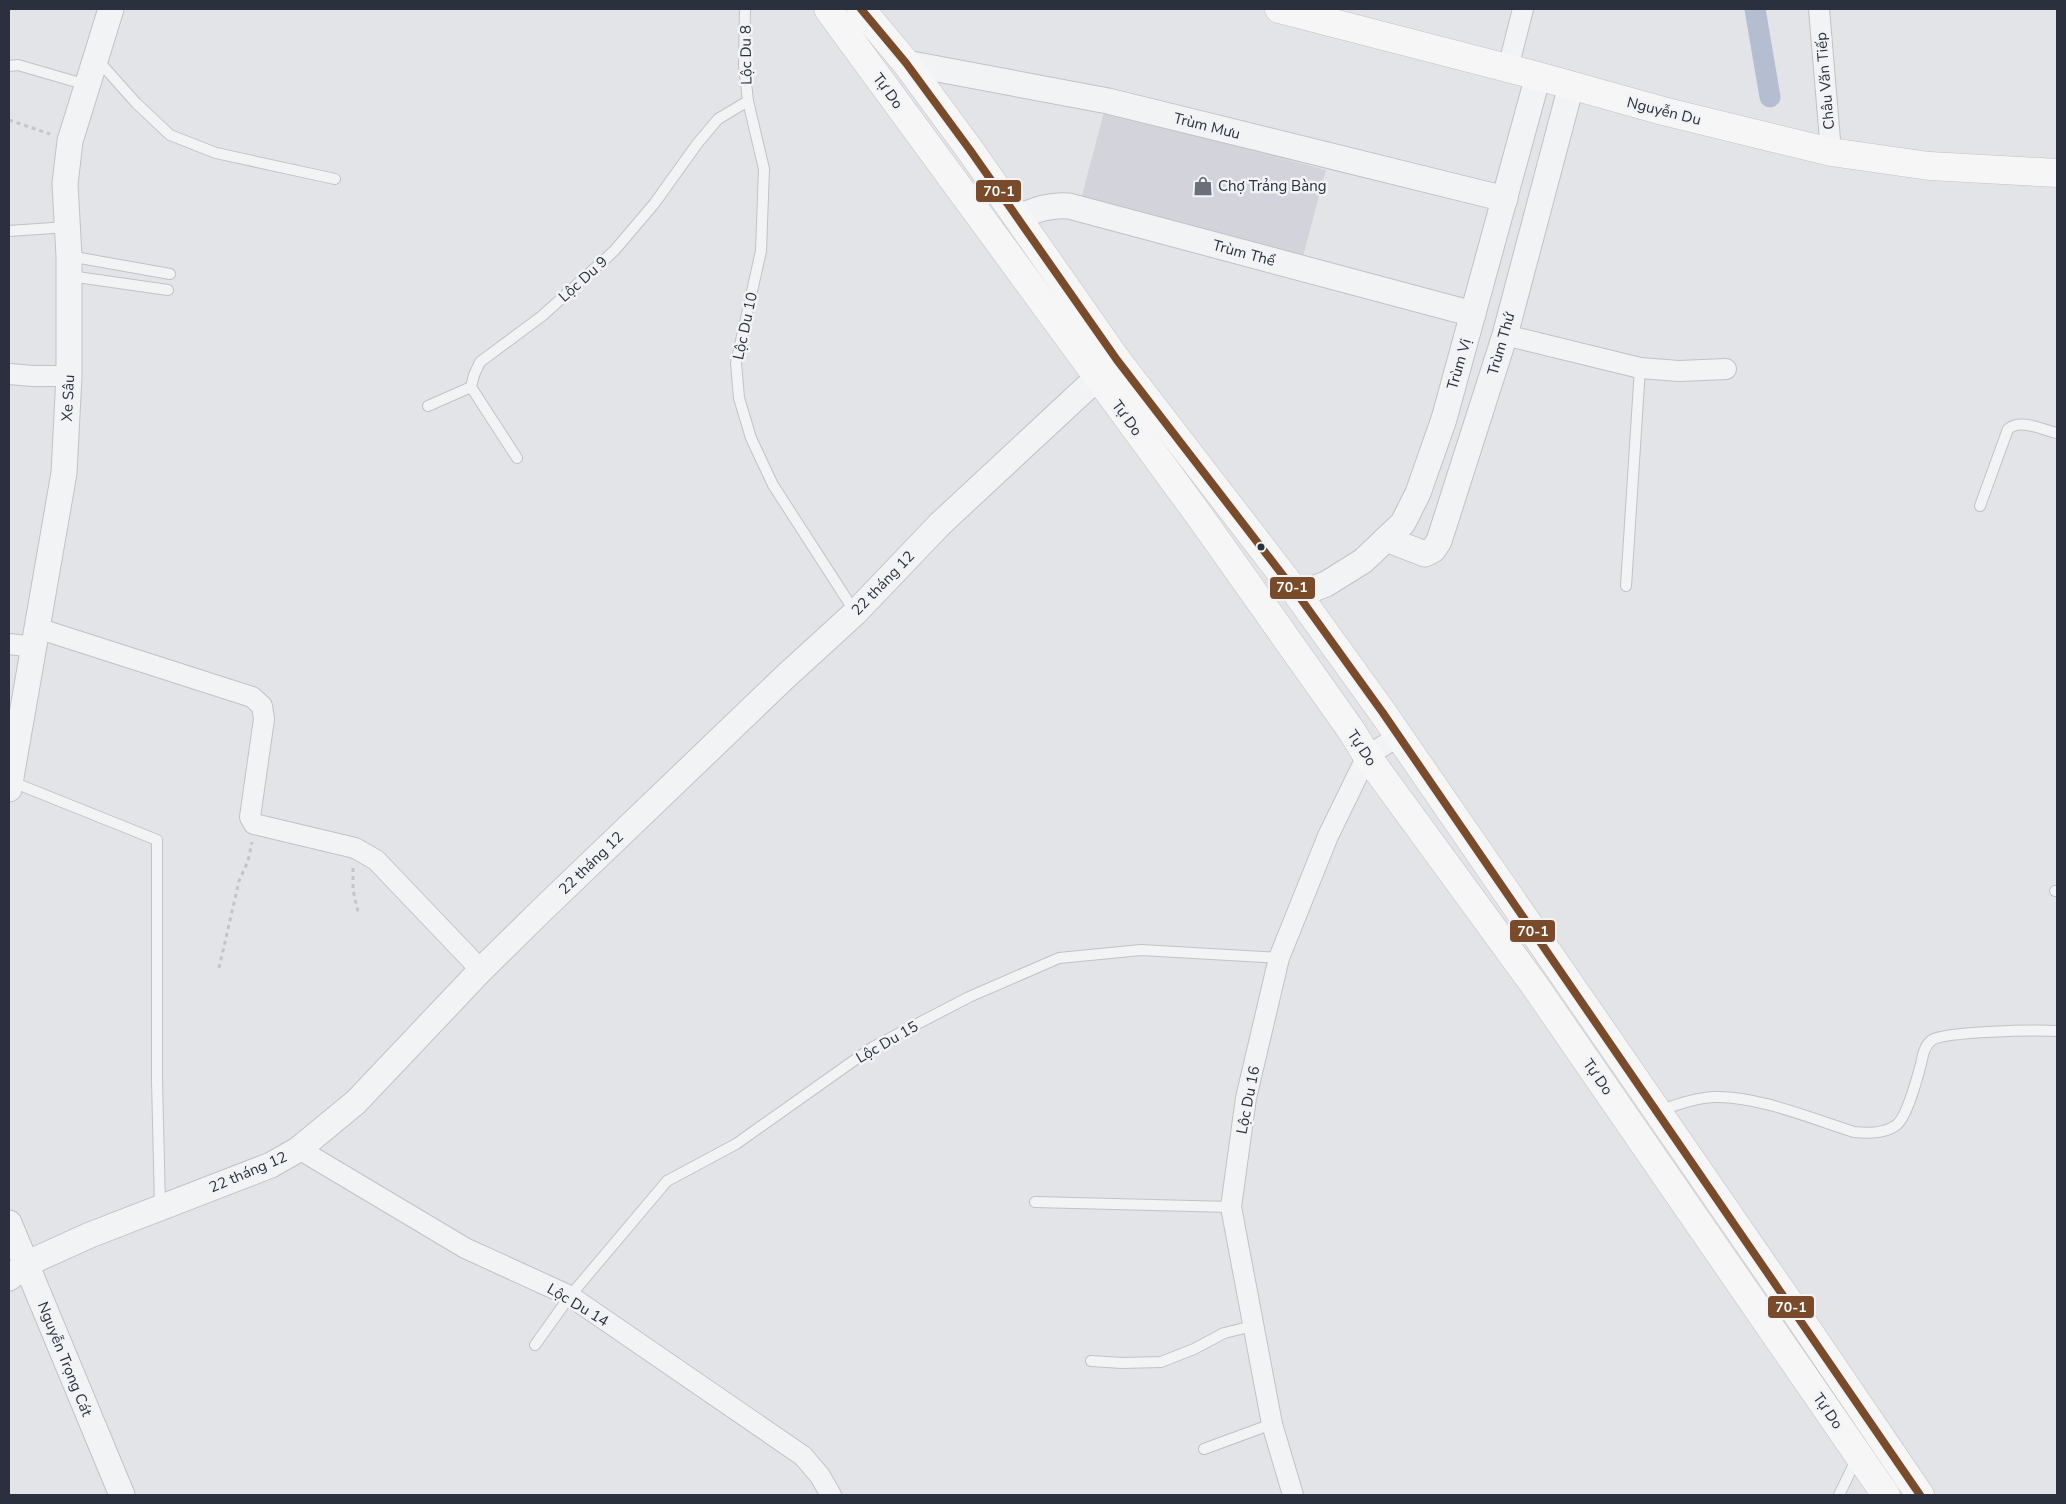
<svg xmlns="http://www.w3.org/2000/svg" width="2066" height="1504" font-family="'Nunito Sans',sans-serif">
<style>
.built{fill:#d2d3db}
.lines{fill:none;stroke-linecap:round;stroke-linejoin:round}
.canal{stroke:#b4bed0;stroke-width:21}
.service-casing{stroke:#c1c2c6;stroke-width:12}
.minor-casing{stroke:#c1c2c6;stroke-width:22}
.tertiary-casing{stroke:#c1c2c6;stroke-width:27}
.primary-casing{stroke:#c0c1c5;stroke-width:29}
.path{stroke:#c4c5c9;stroke-width:3;stroke-dasharray:4 4;stroke-linecap:butt}
.service{stroke:#f2f3f5;stroke-width:10}
.minor{stroke:#f2f3f5;stroke-width:20}
.tertiary{stroke:#f2f3f5;stroke-width:25}
.primary{stroke:#f6f6f7;stroke-width:28}
.bus-1-casing{stroke:#f1f3f6;stroke-width:11}
.bus-1{stroke:#7a4b2a;stroke-width:8}
.bus-dot{fill:#2b303f;stroke:#f1f3f6;stroke-width:2}
.labels{text-anchor:middle;stroke-width:5;stroke-linejoin:round;paint-order:stroke}
.street-label{font-size:15px;fill:#2b303f;stroke:#f1f3f6}
.poi-label{font-size:15px;fill:#2b303f;stroke:#f1f3f6;text-anchor:start}
.line-badge{stroke:#f1f3f6;stroke-width:2}
.badge-label{font-size:14px;text-anchor:middle;font-weight:bold;fill:#fff}
</style>
<rect width="100%" height="100%" fill="#e3e4e8"/>
<path class="built" d="M1104 112 1326 170 1302 260 1080 203Z"/>
<g class="lines">
<path class="canal" d="M1755 9 1770 97"/>
<defs>
<g id="service">
<path d="M745 9 744 65 748 101 764 169 761 251 736 363 739 398 751 438 773 485 855 612"/>
<path d="M96 58 136 103 170 135 216 153 335 179"/>
<path d="M9 66 18 65 87 85"/>
<path d="M9 231 67 227"/>
<path d="M69 256 170 274"/>
<path d="M70 276 168 290"/>
<path d="M428 406 471 387"/>
<path d="M517 458 471 387 474 375 480 362 542 316 614 251 654 204 697 144 718 119 748 101"/>
<path d="M1980 506 2008 429C2021 418 2043 430 2057 433"/>
<path d="M1626 586 1640 368"/>
<path d="M10 781 157 840V1080L160 1206"/>
<path d="M2055 891H2057"/>
<path d="M1658 1111C1676 1105 1695 1098 1714 1097 1755 1095 1813 1119 1854 1132 1867 1133 1883 1134 1895 1126 1907 1119 1917 1078 1921 1064 1923 1055 1924 1046 1932 1040 1946 1031 2037 1030 2057 1031"/>
<path d="M1035 1202 1231 1207"/>
<path d="M535 1345 570 1296 667 1181 736 1144 873 1047 969 997 1059 958 1141 950 1279 958"/>
<path d="M1091 1361 1122 1363 1161 1362 1194 1349 1224 1333 1253 1326"/>
<path d="M1204 1449 1272 1424"/>
<path d="M1839 1495 1857 1458"/>
</g>
<g id="minor">
<path d="M1819 9 1831 152"/>
<path d="M1508 68 1523 9"/>
<path d="M1505 335 1640 368 1679 371 1726 369"/>
<path d="M9 374 33 376H69"/>
<path d="M37 628 252 697 262 706 264 719 250 817 254 824 355 848 376 860 481 970"/>
<path d="M9 644 34 647"/>
<path d="M299 1149 465 1248 570 1296 803 1456 820 1476 831 1495"/>
<path d="M1293 1495 1272 1424 1231 1207 1246 1098 1279 958 1328 836 1367 756 1399 736"/>
</g>
<g id="tertiary">
<path d="M906 63 1108 101 1505 199"/>
<path d="M1016 218C1034 211 1049 204 1069 206L1473 314"/>
<path d="M1386 539 1425 554 1433 550 1439 541 1505 335 1571 86"/>
<path d="M1298 595 1326 584 1363 561 1403 523 1418 493 1444 419 1538 76"/>
<path d="M9 789 64 473 69 376V256L65 184 70 141 111 9"/>
<path d="M9 1223 122 1495"/>
<path d="M9 1278 26 1264 90 1235 271 1165 299 1149 356 1102 481 970 542 910 785 677 855 613 940 524 1112 364"/>
</g>
<g id="primary">
<path d="M828 9 1201 518 1351 730 1367 756 1535 986 1886 1495"/>
<path d="M861 9 906 63 970 150 1117 360 1298 595 1383 713 1782 1292 1920 1495"/>
<path d="M1279 9 1538 76 1663 111 1831 152 1929 166 2057 173"/>
</g>
</defs>
<use href="#service" class="service-casing"/>
<use href="#minor" class="minor-casing"/>
<use href="#tertiary" class="tertiary-casing"/>
<use href="#primary" class="primary-casing"/>
<g class="path">
<path d="M9 120 50 134"/>
<path d="M353 868V890L358 912"/>
<path d="M219 968 239 881 248 861 252 842"/>
</g>
<use href="#service" class="service"/>
<use href="#minor" class="minor"/>
<use href="#tertiary" class="tertiary"/>
<use href="#primary" class="primary"/>
<defs>
<path id="bus-1" d="M861 9 906 63 970 150 1117 360 1298 595 1383 713 1920 1495"/>
</defs>
<use href="#bus-1" class="bus-1-casing"/>
<use href="#bus-1" class="bus-1"/>
</g>
<defs>
<symbol id="shop-bare" viewBox="-9 -9 18 18"><path d="M-5-2.5h2.3a2.7 3.5 0 0 1 5.4 0H5L5.5 6h-11ZM-1.5-2.5h3a1.5 2.3 0 0 0-3 0Z" fill="#6b6f7a" stroke="#f1f3f6" stroke-width="2.5" paint-order="stroke"/></symbol>
</defs>
<g fill-rule="evenodd">
<use href="#shop-bare" x="1189" y="172" width="28" height="28"/>
</g>
<circle class="bus-dot" cx="1261" cy="547" r="4.5"/>
<g class="labels">
<g class="street-label">
<text transform="translate(746 55) rotate(-91)" y="5">Lộc Du 8</text>
<text transform="translate(1825 81) rotate(-95)" y="5">Châu Văn Tiếp</text>
<text transform="translate(888 91) rotate(54)" y="5">Tự Do</text>
<text transform="translate(1664 111) rotate(14)" y="5">Nguyễn Du</text>
<text transform="translate(1207 126) rotate(14)" y="5">Trùm Mưu</text>
<text transform="translate(1244 253) rotate(15)" y="5">Trùm Thể</text>
<text transform="translate(583 279) rotate(-42)" y="5">Lộc Du 9</text>
<text transform="translate(745 326) rotate(-78)" y="5">Lộc Du 10</text>
<text transform="translate(1501 344) rotate(-74)" y="5">Trùm Thứ</text>
<text transform="translate(1459 364) rotate(-74)" y="5">Trùm Vị</text>
<text transform="translate(68 398) rotate(-87)" y="5">Xe Sâu</text>
<text transform="translate(1127 418) rotate(54)" y="5">Tự Do</text>
<text transform="translate(883 583) rotate(-46)" y="5">22 tháng 12</text>
<text transform="translate(1362 748) rotate(56)" y="5">Tự Do</text>
<text transform="translate(591 863) rotate(-44)" y="5">22 tháng 12</text>
<text transform="translate(887 1042) rotate(-30)" y="5">Lộc Du 15</text>
<text transform="translate(1598 1077) rotate(55)" y="5">Tự Do</text>
<text transform="translate(1248 1100) rotate(-79)" y="5">Lộc Du 16</text>
<text transform="translate(248 1172) rotate(-23)" y="5">22 tháng 12</text>
<text transform="translate(578 1305) rotate(31)" y="5">Lộc Du 14</text>
<text transform="translate(65 1359) rotate(68)" y="5">Nguyễn Trọng Cát</text>
<text transform="translate(1828 1411) rotate(55)" y="5">Tự Do</text>
</g>
<g class="poi-label">
<text x="1218" y="191">Chợ Trảng Bàng</text>
</g>
</g>
<g class="line-badge">
<rect x="975" y="179" width="47" height="24" rx="5" fill="#7a4b2a"/>
<rect x="1269" y="576" width="47" height="24" rx="5" fill="#7a4b2a"/>
<rect x="1509" y="919" width="47" height="24" rx="5" fill="#7a4b2a"/>
<rect x="1767" y="1295" width="48" height="24" rx="5" fill="#7a4b2a"/>
</g>
<g class="badge-label">
<text x="999" y="196">70-1</text>
<text x="1292" y="592">70-1</text>
<text x="1533" y="936">70-1</text>
<text x="1791" y="1312">70-1</text>
</g>
<rect width="2066" height="1504" fill="none" stroke="#2b303f" stroke-width="20"/>
</svg>
